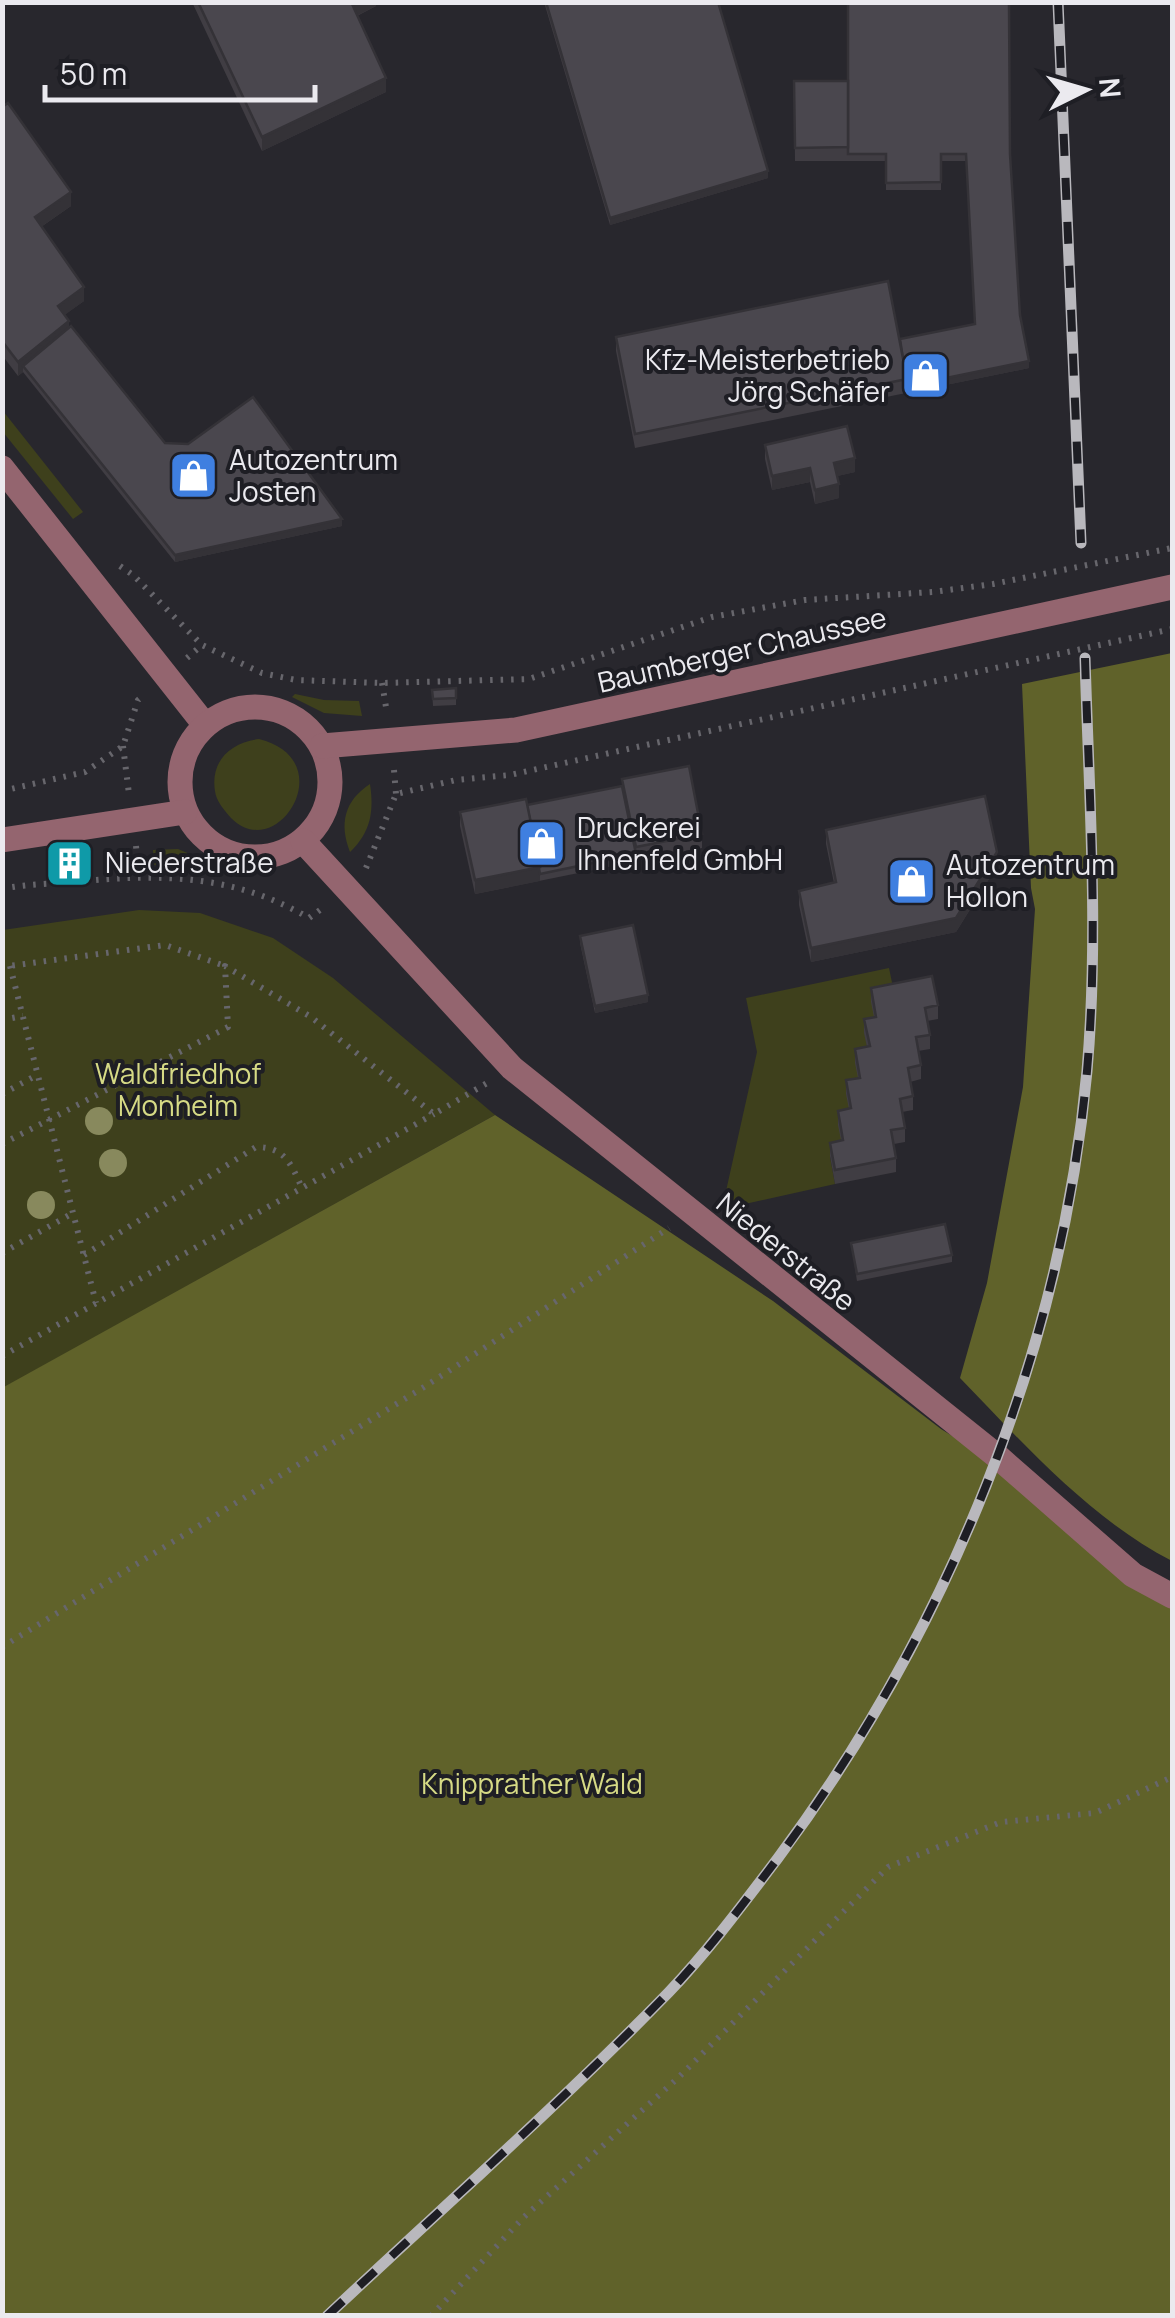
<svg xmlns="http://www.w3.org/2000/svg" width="1175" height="2318" font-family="Manrope,sans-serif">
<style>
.green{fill:#3e401c}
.forest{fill:#60622a}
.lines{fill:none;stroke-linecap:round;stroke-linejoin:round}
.path{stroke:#67666c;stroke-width:6;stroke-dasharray:2.5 8;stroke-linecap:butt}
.minor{stroke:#94656f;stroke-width:25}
.rail-casing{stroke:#b9b8bd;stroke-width:11}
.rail{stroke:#1e1e24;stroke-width:8;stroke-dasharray:22;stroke-linecap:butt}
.tree{fill:#88895d}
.wall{fill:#403d43}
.shaded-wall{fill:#343237}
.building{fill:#4a474e;stroke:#343237;stroke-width:2.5}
.labels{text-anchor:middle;stroke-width:8;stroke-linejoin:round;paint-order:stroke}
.poi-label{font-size:28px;fill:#ebeaef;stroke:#1e1e24;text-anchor:start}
.street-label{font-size:28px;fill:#ebeaef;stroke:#1e1e24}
.park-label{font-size:28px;fill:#d6da85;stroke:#1e1e24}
</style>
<rect width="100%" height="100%" fill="#28272d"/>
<g class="green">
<path d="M3 411 83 512 73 519 3 432Z"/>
<path d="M295 694 324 700 359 701 362 716 324 713 292 697Z"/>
<path d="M259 739C343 760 277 865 231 818 224 810 216 801 215 791 210 760 232 742 259 739Z"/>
<path d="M370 784C374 811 371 832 350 852 339 824 344 801 370 784Z"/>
<path d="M178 849 213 864V871L154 865 153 850Z"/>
<path d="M139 910 200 913 273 938 333 978 495 1115 3 1388V930Z"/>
<path d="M889 968 895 997 876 1031 843 1154 830 1157 835 1184 722 1209 757 1052 746 998Z"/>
</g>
<g class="forest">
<path d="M1172 653V1561C1089 1518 1025 1445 960 1378L987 1283 1023 1087 1035 909 1031 888 1022 684Z"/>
<path d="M495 1115 773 1301 941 1429 1038 1489 1133 1563 1172 1583V2315H3L2 1388Z"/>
</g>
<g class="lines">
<g class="path">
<path d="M120 566 133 575 202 645"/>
<path d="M187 658 202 645 262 673 296 680 382 683 529 679 712 617 805 600 933 592 993 584 1172 548"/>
<path d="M382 683 387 713"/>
<path d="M123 746 129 794"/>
<path d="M394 770 396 794"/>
<path d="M2 791 85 772 123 746 138 700 144 695"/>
<path d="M136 846 139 876"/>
<path d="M366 868 396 794 456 780 510 775 1172 629"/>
<path d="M2 889C25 884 49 884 71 882 158 874 232 873 309 918L324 907"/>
<path d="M10 966 96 1303"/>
<path d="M2 967 165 945 225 966"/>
<path d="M2 1020 23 1016"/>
<path d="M2 1094 37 1075"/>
<path d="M2 1144 228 1027 225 966 311 1017 434 1114 487 1083"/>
<path d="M2 1253 73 1213"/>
<path d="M84 1255 256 1147C285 1147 291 1164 302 1188"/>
<path d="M2 1356 434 1114"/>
<path d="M2 1647 424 1387 669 1228"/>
<path d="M431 2316 524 2217 679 2077 888 1867 1001 1822 1095 1813 1172 1777"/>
</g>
<g class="minor">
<path d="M2 468 205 725"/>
<circle cx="255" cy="782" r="75"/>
<path d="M322 746 516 730 1172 587"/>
<path d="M2 840 185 812"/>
<path d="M303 841 512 1068 998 1457 1133 1575 1172 1596"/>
</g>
<defs>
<g id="rail">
<path d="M1058 2 1081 543"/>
<path d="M327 2316C441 2209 560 2104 669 1992 709 1950 743 1904 778 1858 947 1631 1061 1354 1087 1071 1099 935 1089 795 1085 658"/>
</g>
</defs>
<use href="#rail" class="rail-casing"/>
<use href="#rail" class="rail"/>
</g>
<g class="tree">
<circle cx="99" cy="1121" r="14"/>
<circle cx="113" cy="1163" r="14"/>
<circle cx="41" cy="1205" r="14"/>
</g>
<g class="wall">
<path d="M192 2H376V6L357 16 386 92 262 151Z"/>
<path d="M544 2H718L768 178 610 225Z"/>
<path d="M794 81 1010 154 1020 315 1029 368 635 448 616 351V337L900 339 975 324 966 161H941V190H886V161H795Z"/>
<path d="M2 107 71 206 41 227 84 301 64 315 69 328 165 443 342 526 175 562 23 372 18 376 2 355Z"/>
<path d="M765 445 855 472 837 476 839 498 815 504 810 482 772 490 765 459Z"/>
<path d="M456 688V705L433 706 432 690Z"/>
<path d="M622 779 702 834V848L475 894 460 826V812L527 805 622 786Z"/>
<path d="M826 830 997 866 956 932 811 962 799 905V891L834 883 826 844Z"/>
<path d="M82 850V867L58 868 57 852Z"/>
<path d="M580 936 648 1002 595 1013 580 943Z"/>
<path d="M871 988 938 1005V1019L927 1021 930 1035V1049L918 1051 921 1065V1079L910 1082 913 1096V1110L902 1112 905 1128V1142L894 1144 896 1158V1172L835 1184 830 1156V1143L841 1140 838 1125V1111L849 1109 846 1094V1080L858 1078 855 1063V1049L867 1047 864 1033V1019L874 1017 871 1002Z"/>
<path d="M851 1243 952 1255V1262L857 1281Z"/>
</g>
<g class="shaded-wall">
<path d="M355 2H376V6L352 18V4Z"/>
<path d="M386 78V92L262 151V137Z"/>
<path d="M768 171V178L610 225V218Z"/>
<path d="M71 192V206L35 231V217Z"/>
<path d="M84 287V301L58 320V306Z"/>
<path d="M69 321V335L23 366V372L18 376V362Z"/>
<path d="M1029 361V368L907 393V386Z"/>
<path d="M855 458V472L834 477V463Z"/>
<path d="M810 468V482L772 490V476Z"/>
<path d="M839 484V498L815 504V490Z"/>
<path d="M342 519V526L175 562V555Z"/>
<path d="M997 852V866L956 932 811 962V948Z"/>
<path d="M540 867V881L475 894V880Z"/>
<path d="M648 995V1002L595 1013V1006Z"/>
</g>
<g class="building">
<path d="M198 2H355L352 4 386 78 262 137Z"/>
<path d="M546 2H718L768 171 610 218Z"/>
<path d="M848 2H1009L1010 154 1020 315 1029 361 907 386 900 339 975 324 966 154H941V182L886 183V154H848Z"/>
<path d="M794 81H848V147L795 148Z"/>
<path d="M8 103 71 192 35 217 84 287 58 306 69 321 18 362 2 341V107Z"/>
<path d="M888 281 907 379 635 434 616 337Z"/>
<path d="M71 326 165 443 188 444 253 397 342 519 175 555 23 366Z"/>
<path d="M847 426 855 458 834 463 839 484 815 490 810 468 772 476 765 445Z"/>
<path d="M456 688V698L433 699 432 690Z"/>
<path d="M689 766 702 834 636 847 622 779Z"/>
<path d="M622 786 636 854 540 874 527 805Z"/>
<path d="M985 796 997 852 956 918 811 948 799 891 836 882 826 830Z"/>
<path d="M526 799 540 867 475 880 460 812Z"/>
<path d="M82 850V860L58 861 57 852Z"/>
<path d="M633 925 648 995 595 1006 580 936Z"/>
<path d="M932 976 938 1005 925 1008 930 1035 916 1037 921 1065 908 1068 913 1096 900 1099 905 1128 891 1130 896 1158 835 1170 830 1143 843 1140 838 1111 851 1108 846 1080 860 1078 855 1049 870 1046 864 1019 876 1017 871 988Z"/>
<path d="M945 1224 952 1255 857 1274 851 1243Z"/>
</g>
<defs>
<symbol id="shop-square" viewBox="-11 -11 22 22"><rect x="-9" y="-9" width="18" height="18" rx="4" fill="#3f7fe0" stroke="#1e1e24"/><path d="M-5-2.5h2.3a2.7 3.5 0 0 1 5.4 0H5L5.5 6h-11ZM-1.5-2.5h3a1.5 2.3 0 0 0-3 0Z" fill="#fff"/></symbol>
<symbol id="building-square" viewBox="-11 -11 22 22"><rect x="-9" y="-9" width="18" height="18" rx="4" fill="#0f9aa8" stroke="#1e1e24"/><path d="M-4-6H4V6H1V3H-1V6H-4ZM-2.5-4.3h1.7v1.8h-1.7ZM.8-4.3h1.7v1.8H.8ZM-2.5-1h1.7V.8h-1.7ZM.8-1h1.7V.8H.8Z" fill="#fff"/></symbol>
</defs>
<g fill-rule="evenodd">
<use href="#shop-square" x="898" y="348" width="55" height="55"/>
<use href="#shop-square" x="166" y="448" width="55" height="55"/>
<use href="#shop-square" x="514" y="816" width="55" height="55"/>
<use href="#building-square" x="42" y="836" width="55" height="55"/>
<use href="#shop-square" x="884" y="854" width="55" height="55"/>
</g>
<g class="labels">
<g class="poi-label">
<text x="890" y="370" text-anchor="end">Kfz-Meisterbetrieb<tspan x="890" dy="32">Jörg Schäfer</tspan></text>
<text x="229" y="470">Autozentrum<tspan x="229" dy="32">Josten</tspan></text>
<text x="577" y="838">Druckerei<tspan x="577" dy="32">Ihnenfeld GmbH</tspan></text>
<text x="105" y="873">Niederstraße</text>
<text x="946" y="875">Autozentrum<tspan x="946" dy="32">Hollon</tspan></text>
</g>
<g class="street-label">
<text transform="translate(742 650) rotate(-13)" y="10">Baumberger Chaussee</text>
<text transform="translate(786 1252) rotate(39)" y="10">Niederstraße</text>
</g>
<g class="park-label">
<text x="178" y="1084">Waldfriedhof<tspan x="178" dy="32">Monheim</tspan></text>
<text x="532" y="1794">Knipprather Wald</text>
</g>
</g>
<rect width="1175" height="2318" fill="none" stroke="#ebeaef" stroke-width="10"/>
<g transform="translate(1085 90) rotate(85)" stroke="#1e1e24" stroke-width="8" paint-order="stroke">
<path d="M0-8L18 38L0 25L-18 38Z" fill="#ebeaef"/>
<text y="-15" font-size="28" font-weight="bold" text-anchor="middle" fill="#ebeaef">N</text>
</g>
<path d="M45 85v15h270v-15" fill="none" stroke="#ebeaef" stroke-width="5"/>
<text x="60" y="85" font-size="30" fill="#ebeaef" stroke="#1e1e24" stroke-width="8" paint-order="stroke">50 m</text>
</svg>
